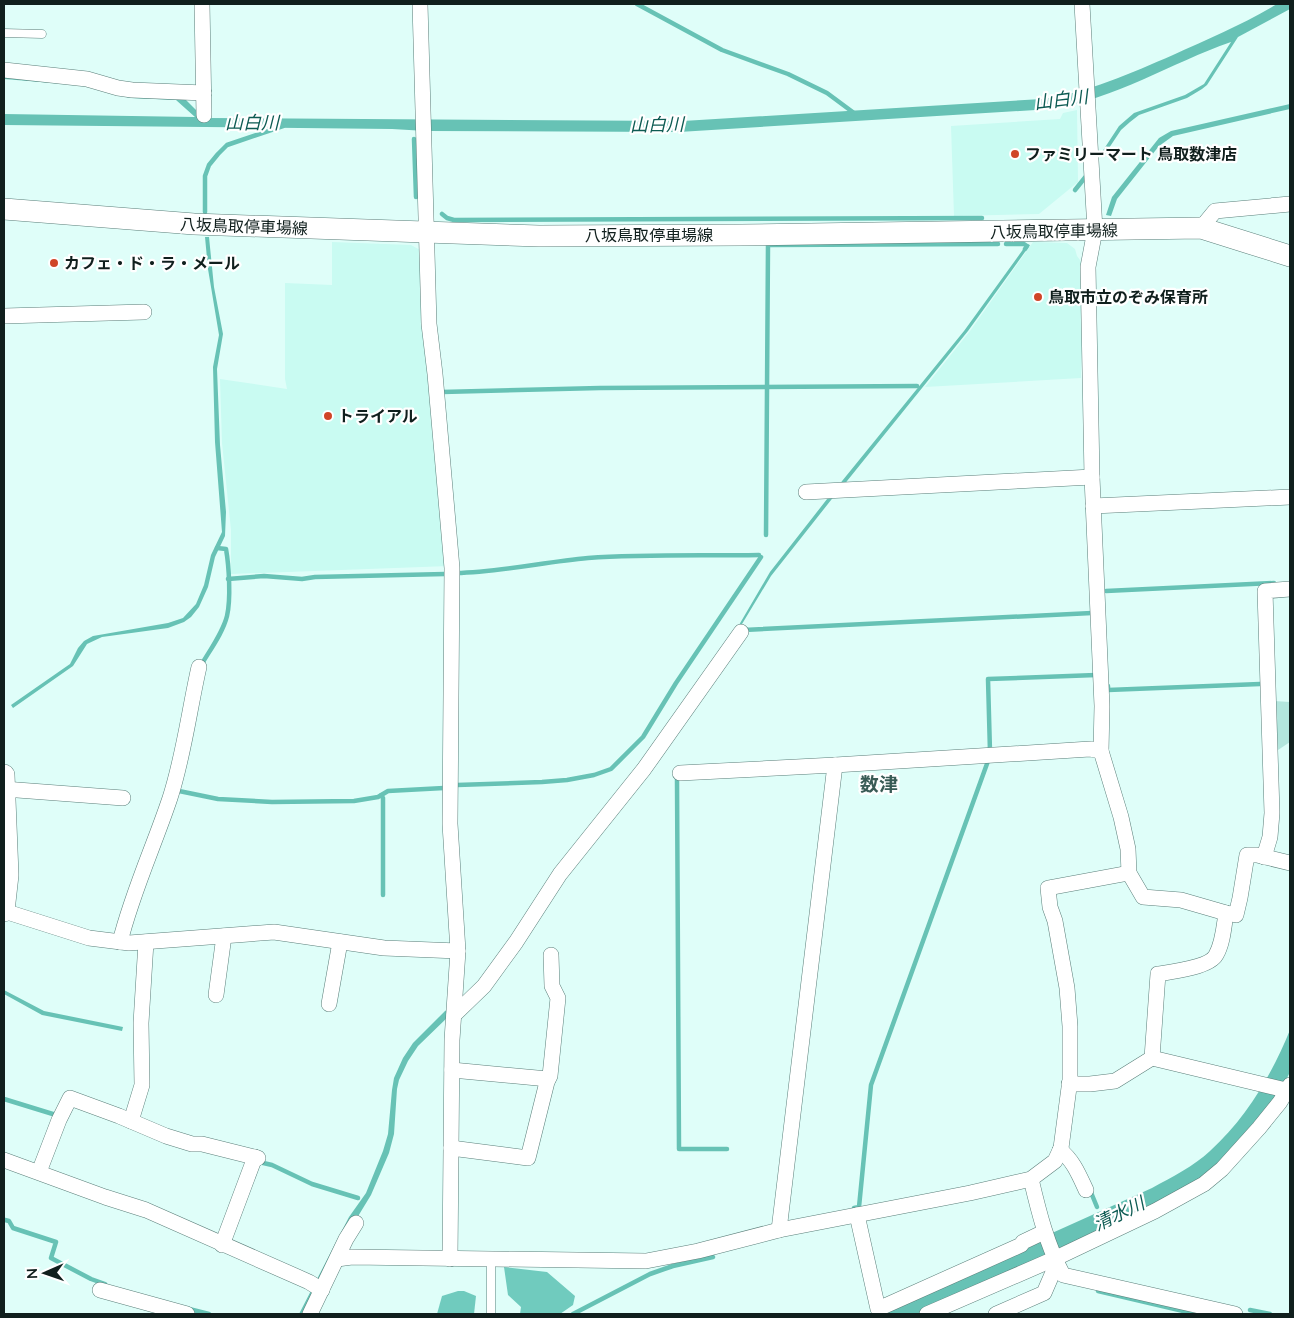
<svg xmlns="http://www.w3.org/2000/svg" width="1294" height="1318" font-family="Lato,'Noto Sans JP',sans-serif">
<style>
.built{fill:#c9fbf2}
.green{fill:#b3e6dd}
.forest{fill:#70cbbe}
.water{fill:#67c2b5}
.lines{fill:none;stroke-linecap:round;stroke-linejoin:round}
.stream{stroke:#67c2b5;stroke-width:4.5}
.lane-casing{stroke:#5b7f7a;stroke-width:9}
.street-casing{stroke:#5b7f7a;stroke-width:16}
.secondary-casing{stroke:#5b7f7a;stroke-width:22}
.lane{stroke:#fff;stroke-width:8}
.street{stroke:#fff;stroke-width:15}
.secondary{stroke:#fff;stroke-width:21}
.poi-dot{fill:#d04527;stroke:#fff;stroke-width:2}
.labels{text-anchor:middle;stroke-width:4.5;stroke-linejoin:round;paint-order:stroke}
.poi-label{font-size:16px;font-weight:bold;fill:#101f1d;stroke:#fff;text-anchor:start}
.street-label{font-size:16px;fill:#101f1d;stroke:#fff}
.water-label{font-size:18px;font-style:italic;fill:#0d5b53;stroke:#fff}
.quarter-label{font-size:19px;font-weight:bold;fill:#385b55;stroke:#fff}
</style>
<rect width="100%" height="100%" fill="#dffef9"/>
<g class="built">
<path d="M1077 110 1078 182 1039 214 954 216 951 126 1060 119 1063 113Z"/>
<path d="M332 242 411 245 424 252 449 566 231 574V530L222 443 220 379 287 389 285 379V283L332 285Z"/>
<path d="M1033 242 1067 243 1075 249 1077 256 1083 264 1081 378 925 387 970 331Z"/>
</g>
<path class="green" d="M1274 701 1290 702V742L1278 750 1273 751Z"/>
<g class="forest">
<path d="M504 1267 547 1272 575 1296 573 1305 560 1314H520L521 1307 508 1295Z"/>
<path d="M458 1291H464L476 1296 474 1314H437L442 1296Z"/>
</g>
<g class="water">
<path d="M1277 4H1290V9L1238 37 1207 85 1202 89 1187 98 1139 115 1130 122 1121 130 1103 157 1100 155 1119 126 1134 113 1185 95 1204 84 1231 42C1171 63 1115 99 1051 109L679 132 426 131 392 129 4 125V114L195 117 176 100 130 98 93 88 77 85 4 79V74L181 95 204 118 683 121 1042 99C1087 93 1131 73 1173 55 1208 39 1244 24 1277 4Z"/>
<path d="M1290 104V109L1173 136 1159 146 1117 199 1111 216 1106 215 1112 197 1159 138 1171 131Z"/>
<path d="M205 237H209L214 287 223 334 217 369 220 445 226 512 225 536 215 557 208 587 199 607 191 617 184 622 168 628 102 637 87 644 73 666 13 708 11 705 70 664 78 648 84 641 93 636 168 623 183 618 196 604 204 585 211 555 222 532 215 442 213 367 219 335 208 269Z"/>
<path d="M1027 244 1030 245 968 331 843 486H838L964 331Z"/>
<path d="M831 494 835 495 771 576 733 639 707 673 648 760 557 873C545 895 532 914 518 935 498 963 478 991 452 1015H450L418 1046 408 1061 399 1080 397 1089 394 1134 389 1153 371 1195 335 1254 305 1314H299L349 1217 366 1193 383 1151 388 1134 392 1090 394 1078 403 1058 413 1043 445 1011 459 1003 480 982 509 942 555 872 652 750 677 711 739 625 770 572Z"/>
<path d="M4 990 44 1011 123 1027 122 1031 42 1015 4 994Z"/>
<path d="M1290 1030V1072L1280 1092 1226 1161 1188 1190 977 1289 918 1314H872L1152 1188C1172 1177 1194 1166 1210 1151 1247 1117 1271 1076 1290 1030Z"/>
</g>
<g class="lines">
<g class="stream">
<path d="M637 4 722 50 788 74 827 93 854 113"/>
<path d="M414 139 416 197"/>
<path d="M1075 190 1087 175"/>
<path d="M205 212V176L209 165 218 154 227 145 283 126"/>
<path d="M442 214 447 218 454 220 982 218"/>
<path d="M1006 244H1024L1027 246 1025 249"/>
<path d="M442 392 600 388 917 386"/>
<path d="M766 535 768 245 998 244"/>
<path d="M456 573C500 572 544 562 588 558 645 554 702 556 759 555"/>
<path d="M228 579 264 576 302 579 315 577 445 574"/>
<path d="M1106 591 1274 583"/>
<path d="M744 630 1092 613"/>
<path d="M203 667V662C212 647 223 632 227 616 231 599 229 566 226 549L217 548"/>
<path d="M1108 686V690L1260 684"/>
<path d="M990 752 988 679 1096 675"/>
<path d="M680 778 677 779 679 1149H727"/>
<path d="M457 785 542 782 567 780 594 775 611 769 643 737 676 683 761 557"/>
<path d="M179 791 218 799 272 802 354 801 378 797 388 791 444 788"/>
<path d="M381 795 383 798V895"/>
<path d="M4 1099 56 1115 57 1113"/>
<path d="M259 1162 272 1165 312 1184 358 1198"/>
<path d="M1090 1190 1097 1207"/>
<path d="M854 1208 859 1207 871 1085 988 761H987"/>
<path d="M5 1220 9 1221 13 1228 56 1242 51 1258 91 1279 105 1284"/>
<path d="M1098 1291 1196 1314"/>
<path d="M189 1309 209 1314"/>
<path d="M1250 1310 1270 1314"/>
<path d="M573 1314 650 1274 673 1266 713 1257"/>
</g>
<defs>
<g id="lane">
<path d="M4 33 42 34"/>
<path d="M491 1259V1314"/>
</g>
<g id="street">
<path d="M202 4 204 115"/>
<path d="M420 4 429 324 435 374 452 568 450 824 458 951 452 1040 450 1259"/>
<path d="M1082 4 1095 230 1088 267 1092 477 1102 706 1101 751 1121 817 1128 849 1129 873 1143 897 1181 900 1226 913C1224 926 1223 943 1216 955 1210 967 1171 972 1158 974L1152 1058"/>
<path d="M4 70 87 79 118 88 132 90 204 93"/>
<path d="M1201 228 1215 211 1290 204"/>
<path d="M4 316 144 312"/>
<path d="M806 492 1092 477"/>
<path d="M1093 506 1290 497"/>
<path d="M680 773 835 765 1090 749 1101 751"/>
<path d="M4 789 123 798"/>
<path d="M1264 857 1270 837 1272 813 1265 591 1290 589"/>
<path d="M4 911 89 938 129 943 274 932 384 948 458 951"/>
<path d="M1226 913 1236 915 1240 898 1247 855H1257L1290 863"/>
<path d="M120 942C132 893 154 846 170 798 184 755 189 711 199 667"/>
<path d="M216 995 224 936"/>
<path d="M329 1004 340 942"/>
<path d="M454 1015 484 986 516 942 560 874 644 769 741 632"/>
<path d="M452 1070 548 1079"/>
<path d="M1069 1084H1090L1115 1081 1152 1058 1290 1091"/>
<path d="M131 1121 142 1085 141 1023 146 942"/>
<path d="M451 1148 528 1158 547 1082 550 1076 558 998 552 986 551 955"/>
<path d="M1060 1150C1073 1160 1079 1175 1086 1190"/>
<path d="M4 1160 105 1197 146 1210 309 1282 322 1290"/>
<path d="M39 1172 59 1120 70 1098 119 1116 166 1136 192 1144H202L258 1158"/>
<path d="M1031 1179C1039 1213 1047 1245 1063 1275L1235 1314"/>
<path d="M857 1215 878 1309 1021 1245 1023 1242 1044 1232"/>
<path d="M779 1230 835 765"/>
<path d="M222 1245 255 1157"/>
<path d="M337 1259 352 1257 646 1261 698 1251 779 1230 970 1193 1031 1179 1055 1161 1061 1148 1070 1080V1026L1067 988 1055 921 1050 907 1048 888 1129 873"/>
<path d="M100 1290 187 1314"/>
<path d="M310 1314 346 1239 356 1223"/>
<path d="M927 1314 1054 1259 1155 1211 1204 1184 1222 1169 1259 1128 1280 1102 1290 1085"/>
<path d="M996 1314 1044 1293 1057 1263"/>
</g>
<g id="secondary">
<path d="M4 209 194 224 539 236 741 235 1201 228 1290 256"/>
<path d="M4 775 8 875 4 911"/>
</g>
</defs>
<use href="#lane" class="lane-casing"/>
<use href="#street" class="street-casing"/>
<use href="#secondary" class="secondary-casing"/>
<use href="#lane" class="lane"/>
<use href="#street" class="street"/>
<use href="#secondary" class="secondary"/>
</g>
<g class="poi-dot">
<circle cx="1015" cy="154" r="5"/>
<circle cx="54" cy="263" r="5"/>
<circle cx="1038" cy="297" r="5"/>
<circle cx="328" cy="416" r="5"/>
</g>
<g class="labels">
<g class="poi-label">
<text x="1025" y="160">ファミリーマート 鳥取数津店</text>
<text x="64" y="269">カフェ・ド・ラ・メール</text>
<text x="1048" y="303">鳥取市立のぞみ保育所</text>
<text x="338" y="422">トライアル</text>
</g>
<g class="street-label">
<text transform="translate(244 226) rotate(2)" y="6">八坂鳥取停車場線</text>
<text transform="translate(1054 231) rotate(-1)" y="6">八坂鳥取停車場線</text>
<text x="649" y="241">八坂鳥取停車場線</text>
</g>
<g class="water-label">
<text transform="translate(1061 100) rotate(-7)" y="6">山白川</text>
<text x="252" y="129">山白川</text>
<text transform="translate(657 125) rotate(-1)" y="6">山白川</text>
<text transform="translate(1119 1214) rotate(-26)" y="6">清水川</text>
</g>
<g class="quarter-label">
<text x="879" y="791">数津</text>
</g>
</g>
<rect width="1294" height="1318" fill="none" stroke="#101f1d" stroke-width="10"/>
<g transform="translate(45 1273) rotate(268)" stroke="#ffffff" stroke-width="4" paint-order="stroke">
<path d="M0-4L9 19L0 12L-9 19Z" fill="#101f1d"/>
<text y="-8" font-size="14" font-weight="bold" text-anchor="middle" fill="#101f1d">N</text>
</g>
</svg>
